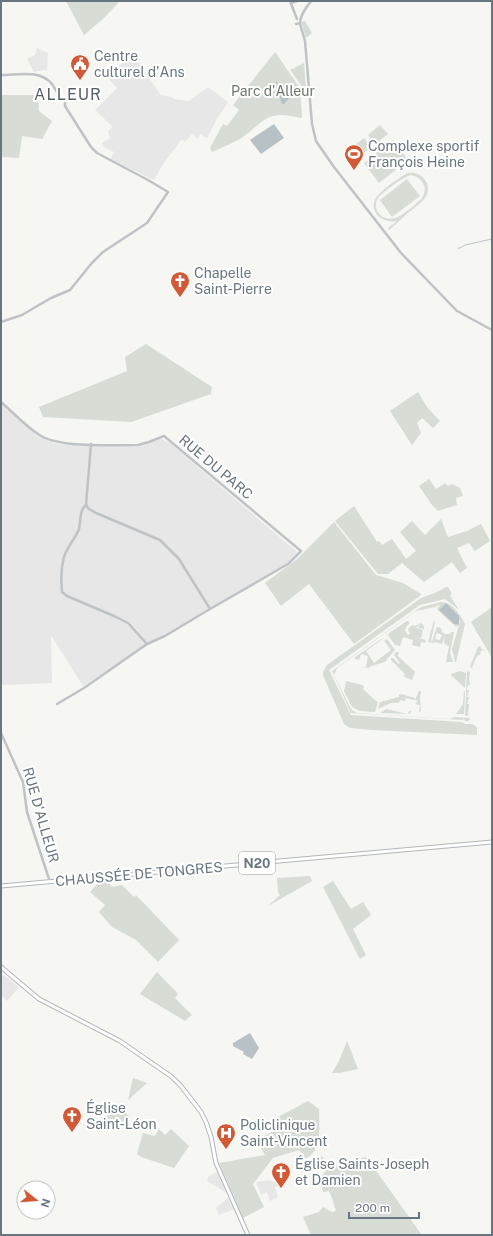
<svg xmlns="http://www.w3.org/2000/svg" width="493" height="1236" font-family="'Public Sans',sans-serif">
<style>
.built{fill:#e6e7e6}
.green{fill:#d7dcd4;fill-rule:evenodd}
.water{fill:#b8c2c6}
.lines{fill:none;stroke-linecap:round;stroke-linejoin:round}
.stream{stroke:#b8c2c6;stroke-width:1}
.major-casing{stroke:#b3b7ba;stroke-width:5}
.minor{stroke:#bfc3c6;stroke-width:2.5}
.major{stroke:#fff;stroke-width:3}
.labels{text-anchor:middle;stroke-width:4;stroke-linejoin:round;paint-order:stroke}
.shield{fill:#fff;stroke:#959fa7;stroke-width:1}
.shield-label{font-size:13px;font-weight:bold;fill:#677681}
.poi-label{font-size:14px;fill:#677681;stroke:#fff;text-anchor:start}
.park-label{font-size:14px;fill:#6a7866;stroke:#fff}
.street-label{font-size:14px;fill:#677681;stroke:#fff}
.quarter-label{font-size:16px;letter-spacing:1px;fill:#555f67;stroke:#fff}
</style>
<rect width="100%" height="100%" fill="#f6f6f3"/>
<g class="built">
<path d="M37 48 48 53 47 70 38 71H37L34 72 27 59 35 55Z"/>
<path d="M133 55 161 95 172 97 174 99 189 101 208 87 228 102 218 117 207 138 200 134 198 139 192 134 185 142 182 139 163 164 154 180 111 159 114 152 104 147 102 143 110 138 108 131 113 127 95 110 117 88 106 76Z"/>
<path d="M1 403 37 436 54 443 69 445 138 447 162 439 171 444 297 552 286 564 148 645 83 686 51 635 52 683 1 685Z"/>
<path d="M1 974 3 976 4 975 19 987 7 1001 1 995Z"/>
<path d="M217 1172 226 1191 225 1192 207 1181 208 1177Z"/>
<path d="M271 1180 272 1182 278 1181 279 1187H275L278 1197 270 1201 267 1192 261 1195 256 1182Z"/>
<path d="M228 1198 234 1209 219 1215 216 1208Z"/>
</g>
<g class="green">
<path d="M66 1H120L103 19 84 35Z"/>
<path d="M305 21 312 33 306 38 301 22Z"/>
<path d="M275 52 300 88 302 117 301 118C267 110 267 119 243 137 234 143 222 147 212 152L210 148 223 124 227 126 239 110 233 105Z"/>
<path d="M304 63 306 88H303L290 70Z"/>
<path d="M1 95H38L39 111 52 121 42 139 22 136 19 158 1 157Z"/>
<path d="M380 125 388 134 375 144 368 135Z"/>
<path d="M364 138 371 147 354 161 347 151Z"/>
<path d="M393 140 408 160 379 183 364 163Z"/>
<path d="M408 173C415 172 421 174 425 180 435 195 418 205 408 213 402 218 396 224 389 230L388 228 397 221C383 224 368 212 376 198 380 191 401 176 408 173ZM411 175C422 177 429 188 422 198 418 203 401 217 395 218 383 222 371 210 378 198 383 192 403 177 411 175Z"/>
<path d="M407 179 420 196 392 217 380 200Z"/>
<path d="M146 344 212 387 211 394 131 422 43 417 39 407 127 371 125 357Z"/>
<path d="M418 392 427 407 440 421 433 428 422 418 417 423 421 433 412 445 390 411Z"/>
<path d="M429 479 436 489 445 483 448 486 452 484 460 488 463 496 456 498 457 505 438 511 432 505 419 486Z"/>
<path d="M354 506 377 542 379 541 382 545 392 539 406 559 416 551 400 532 412 521 425 535 441 519 448 537 467 531 481 524 490 541 475 551 469 543 457 548 467 568 460 573 452 562 424 582 402 563 388 574H378L335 521Z"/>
<path d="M334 522 376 575 403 583 421 594 420 596 354 644 309 584 281 606 265 583 296 560Z"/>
<path d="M446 587H448L452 594 450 595 459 610 445 599 420 605 329 670 351 715 461 722 464 723 465 724H472L477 727V735L372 730 350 728 344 724 323 675V672L327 665 421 598 435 593Z"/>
<path d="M441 602C453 602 460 615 465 624L456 662H455L452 649 460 622 457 614 445 603 454 624 458 625 457 627 455 626 439 611 437 608 440 606 439 605 435 607 416 611 337 668 334 675 349 705 352 710 357 713 449 719 455 717 469 718 470 719 469 721H465V720L464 719 462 720 351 713 332 671 421 607Z"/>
<path d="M492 607V658L471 622Z"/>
<path d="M434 620 435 622 431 640 432 642 434 635 436 636 435 639 440 640 442 635 437 633 436 635H434L437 627 441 628 442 632 445 634 442 644 448 645 444 643 445 634H450L451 636 450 633 452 632H454L450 653 453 662H446L449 646 435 642 434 643 428 642Z"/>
<path d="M407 621H408L410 623 406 627 405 631 408 635 410 634 408 629 412 625 415 626 421 623 424 626V629L418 628 420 624 416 628 423 630 421 638 414 637 426 640 425 643 421 642 420 647 412 645 413 640 403 637 400 646 395 645 388 635 389 633Z"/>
<path d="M383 638H384L366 651 374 663 391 650 384 641 387 639 395 650 386 660 387 661 369 667V668L362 667H366L368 656 361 654 359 660 355 659V657Z"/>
<path d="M480 646 482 650 484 649 485 650 481 651 480 655 477 656 472 667 473 669 470 667 478 647Z"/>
<path d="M396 652H399L398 656 415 672 412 680 403 676 405 674 391 660V658H393L399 664 400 663 394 655Z"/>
<path d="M460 671 466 673 465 688 451 675V674Z"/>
<path d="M467 671 470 672 469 678 470 685H468L467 690H469L467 697H469L467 704H469L468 716 464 715H465Z"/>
<path d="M346 681 362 685 364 687 363 689 376 701 378 702 375 712 360 711 352 707 344 691Z"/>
<path d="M419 691H421L420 698 421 710 419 713 420 705 415 704 418 701 415 700Z"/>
<path d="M464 691H465L464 714H456L463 704Z"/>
<path d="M401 694 415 698 414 700 406 698 405 701 400 700 399 703H391L378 709 380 702 399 697V695Z"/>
<path d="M386 709 408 714 409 711H411L410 714 380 713Z"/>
<path d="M310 876 312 881 268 906 280 895 278 892 277 878Z"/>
<path d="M101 880H110L111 886 112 887 122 885 134 897 136 895 179 940 158 962 136 940 112 927 99 912 105 905 90 892Z"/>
<path d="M333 881 351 909 363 902 371 915 353 929 366 955 360 959 323 887Z"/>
<path d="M157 972 178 994 175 998 192 1015 185 1021 140 994Z"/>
<path d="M347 1041 358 1069 339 1073H332L339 1061Z"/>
<path d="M133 1078 147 1083 128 1100Z"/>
<path d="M308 1101 319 1109C319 1125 323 1153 304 1159L299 1150 273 1158 253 1184 264 1207 243 1218 219 1163 265 1155 257 1141 283 1125 278 1117Z"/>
<path d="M118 1106 130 1117 127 1121H122L115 1126 105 1117Z"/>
<path d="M159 1129 165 1135 171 1129 189 1146 174 1168 141 1157 137 1154 143 1133 155 1136Z"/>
<path d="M322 1156 330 1169 339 1165 366 1157 422 1235H311L303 1217 319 1212 323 1207 332 1212 336 1211 332 1198 329 1191 323 1192 320 1180 316 1181 326 1171 318 1157Z"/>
</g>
<g class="water">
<path d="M277 82 279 86 286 85 287 88H292V89L288 90V95H290L294 90 295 92 284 104H282L275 84H270Z"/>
<path d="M274 124 284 138 261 154 250 140Z"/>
<path d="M446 603 459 616V625L454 624 439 610Z"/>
<path d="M250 1033 259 1048 252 1059 243 1054 244 1052 233 1046V1043Z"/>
</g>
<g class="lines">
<path class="stream" d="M458 248H460L465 245 492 239"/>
<defs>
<g id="major">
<path d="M1 886 492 842"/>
<path d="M1 967 39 999 120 1041 172 1077 181 1086 201 1112 206 1122 211 1137 216 1163 248 1235"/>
</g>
</defs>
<use href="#major" class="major-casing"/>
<g class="minor">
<path d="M290 1 297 19"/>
<path d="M291 3 297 1"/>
<path d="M296 24 300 23C300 15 306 8 311 1"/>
<path d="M300 24 305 41 312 124 316 141 334 167 401 253 457 311 492 330"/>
<path d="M1 75C18 75 40 69 52 84 57 91 58 97 65 101V106L91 147 97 153 148 180 168 192 147 223 103 252 91 264 70 290 51 298 22 315 1 322"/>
<path d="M1 402C14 413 26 427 41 436 62 448 113 445 138 445L149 442 164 436 301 551 288 564 210 609 165 636 147 644 84 688 57 704"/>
<path d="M91 444 86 505 89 509 96 513 160 540 179 559 210 609"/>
<path d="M86 505C79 511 81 521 79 529 75 539 67 547 64 557 61 568 61 581 62 592L67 596 114 616 128 623 147 644"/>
<path d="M1 733 23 782 27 812 50 882"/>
</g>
<use href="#major" class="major"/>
</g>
<defs>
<symbol id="civic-pin" viewBox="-11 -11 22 30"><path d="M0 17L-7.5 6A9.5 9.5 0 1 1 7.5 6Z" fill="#d25936" stroke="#fff"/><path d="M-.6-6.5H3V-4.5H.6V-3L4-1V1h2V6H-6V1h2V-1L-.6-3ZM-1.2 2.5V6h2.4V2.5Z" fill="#fff"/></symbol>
<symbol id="stadium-pin" viewBox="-11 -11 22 30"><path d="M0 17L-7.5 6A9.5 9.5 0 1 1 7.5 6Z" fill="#d25936" stroke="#fff"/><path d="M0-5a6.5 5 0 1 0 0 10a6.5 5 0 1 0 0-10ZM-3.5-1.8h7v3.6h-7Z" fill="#fff"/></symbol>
<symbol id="church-pin" viewBox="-11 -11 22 30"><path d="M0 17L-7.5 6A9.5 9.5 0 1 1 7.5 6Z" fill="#d25936" stroke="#fff"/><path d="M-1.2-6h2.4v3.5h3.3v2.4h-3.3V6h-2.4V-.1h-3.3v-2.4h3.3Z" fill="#fff"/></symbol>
<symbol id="hospital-pin" viewBox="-11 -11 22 30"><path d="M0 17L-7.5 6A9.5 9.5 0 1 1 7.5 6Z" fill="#d25936" stroke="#fff"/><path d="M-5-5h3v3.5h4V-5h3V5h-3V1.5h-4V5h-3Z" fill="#fff"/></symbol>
</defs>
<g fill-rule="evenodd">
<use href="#civic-pin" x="69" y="53" width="22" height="30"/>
<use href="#stadium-pin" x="343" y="143" width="22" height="30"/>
<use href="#church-pin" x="169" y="270" width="22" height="30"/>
<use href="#church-pin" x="61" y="1105" width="22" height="30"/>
<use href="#hospital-pin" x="215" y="1122" width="22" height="30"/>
<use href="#church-pin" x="270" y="1161" width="22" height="30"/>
</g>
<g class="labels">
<rect class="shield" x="239" y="852" width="36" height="22" rx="3"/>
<g class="shield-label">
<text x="257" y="868">N20</text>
</g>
<g class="poi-label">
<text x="94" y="61">Centre<tspan x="94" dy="16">culturel d'Ans</tspan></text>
<text x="368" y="151">Complexe sportif<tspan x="368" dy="16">François Heine</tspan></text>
<text x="194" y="278">Chapelle<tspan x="194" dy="16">Saint-Pierre</tspan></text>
<text x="86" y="1113">Église<tspan x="86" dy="16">Saint-Léon</tspan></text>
<text x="240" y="1130">Policlinique<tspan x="240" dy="16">Saint-Vincent</tspan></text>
<text x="295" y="1169">Église Saints-Joseph<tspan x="295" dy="16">et Damien</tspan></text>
</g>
<g class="park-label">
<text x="273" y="96">Parc d'Alleur</text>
</g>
<g class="street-label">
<text transform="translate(216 467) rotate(40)" y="5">RUE DU PARC</text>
<text transform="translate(41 815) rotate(74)" y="5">RUE D'ALLEUR</text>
<text transform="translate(139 874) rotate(-5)" y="5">CHAUSSÉE DE TONGRES</text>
</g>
<g class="quarter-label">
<text x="68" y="100">ALLEUR</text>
</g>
</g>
<rect width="493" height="1236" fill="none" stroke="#677681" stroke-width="4"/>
<g transform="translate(36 1200) rotate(107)"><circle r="19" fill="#ffffff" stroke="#c2c8cd"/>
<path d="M0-3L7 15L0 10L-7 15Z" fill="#d25936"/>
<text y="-6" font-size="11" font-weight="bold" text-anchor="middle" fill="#677681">N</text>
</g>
<path d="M349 1212v6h70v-6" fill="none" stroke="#677681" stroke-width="2"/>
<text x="355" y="1212" font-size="12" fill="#677681" stroke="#ffffff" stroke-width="3" paint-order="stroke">200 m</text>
</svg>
